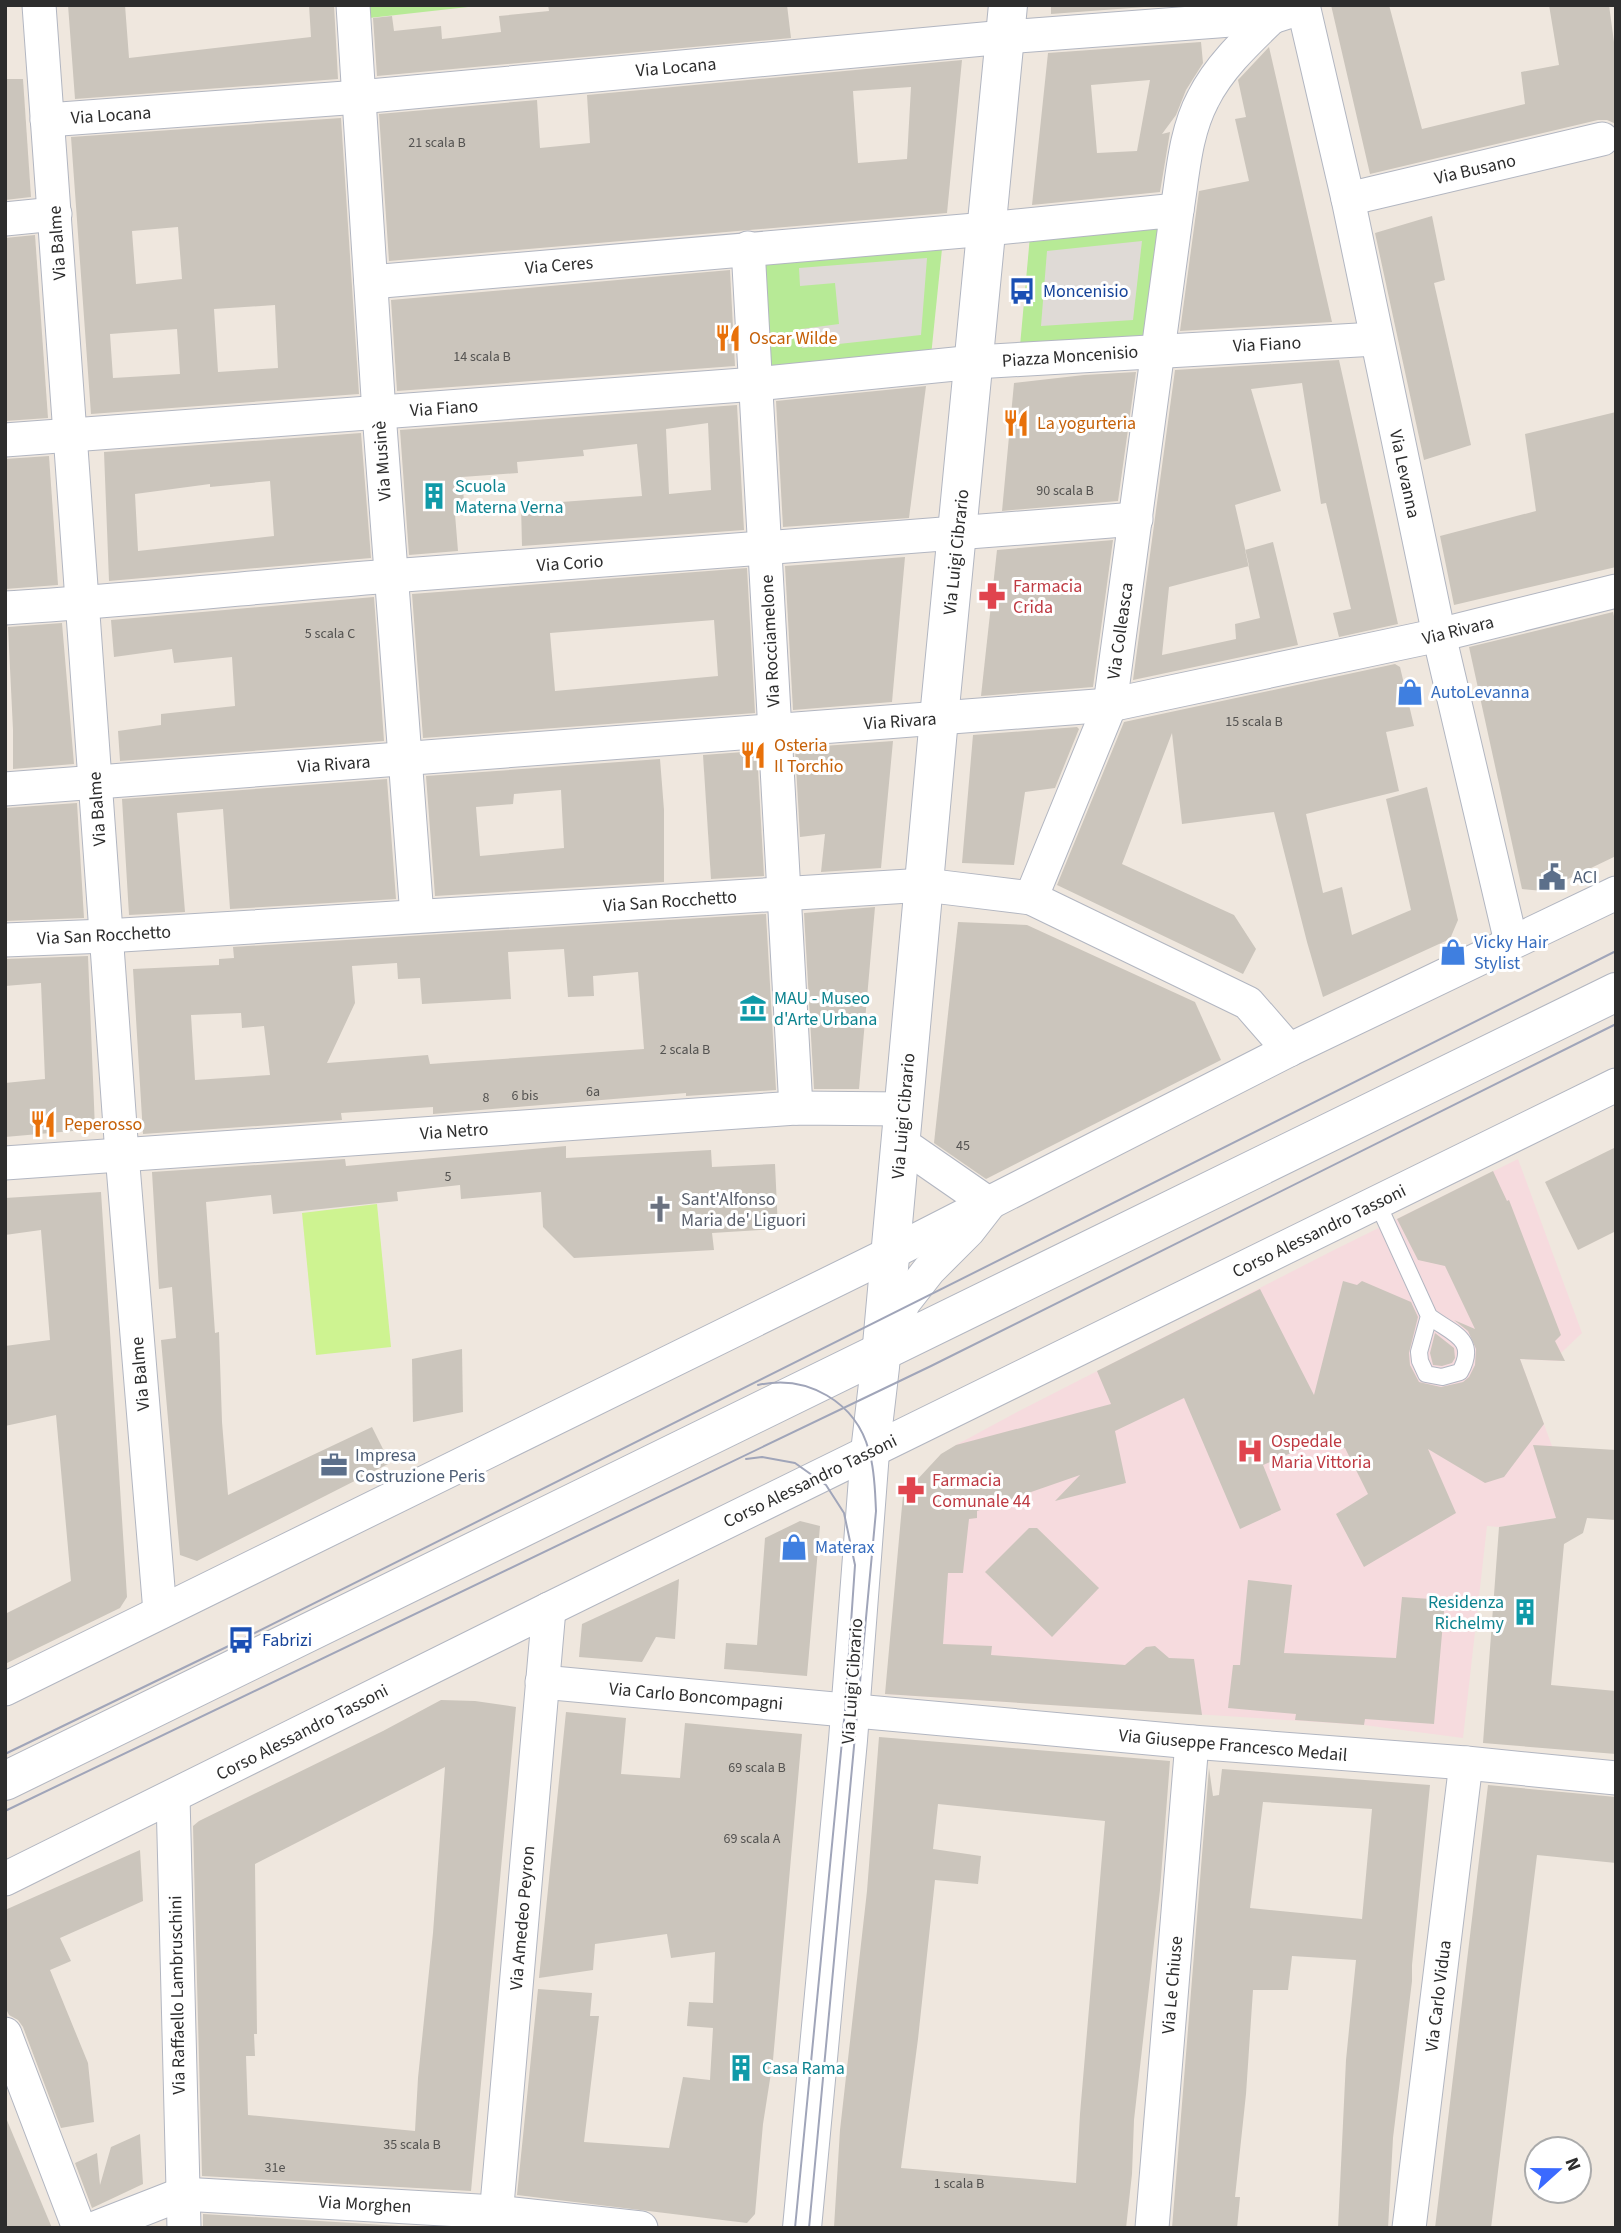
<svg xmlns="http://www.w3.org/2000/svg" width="1621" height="2233" font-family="'Source Sans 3',sans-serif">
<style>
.medical{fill:#f6dbde}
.green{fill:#b7ea96}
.pitch{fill:#cef391}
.plaza{fill:#dfdad6}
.building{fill:#cbc5bc;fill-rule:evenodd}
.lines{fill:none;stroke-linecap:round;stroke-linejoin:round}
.lane-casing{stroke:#b2b6c1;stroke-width:18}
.street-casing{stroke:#b2b6c1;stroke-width:35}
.secondary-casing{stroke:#b2b6c1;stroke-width:40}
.lane{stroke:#fff;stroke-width:16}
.street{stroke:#fff;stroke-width:33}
.secondary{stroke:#fff;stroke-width:38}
.tram{stroke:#a0a5b9;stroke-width:2}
.labels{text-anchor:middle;stroke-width:6;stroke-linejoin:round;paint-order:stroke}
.number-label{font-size:14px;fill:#545351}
.street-label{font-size:18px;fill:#2d2d2d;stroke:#fff}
.transit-label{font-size:18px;fill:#164399;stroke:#fff;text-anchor:start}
.food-label{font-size:18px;fill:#c56008;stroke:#fff;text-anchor:start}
.culture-label{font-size:18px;fill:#0d838f;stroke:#fff;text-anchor:start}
.health-label{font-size:18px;fill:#be3a42;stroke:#fff;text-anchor:start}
.shop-label{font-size:18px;fill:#366cbe;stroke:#fff;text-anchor:start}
.service-label{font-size:18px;fill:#4e5e75;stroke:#fff;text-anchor:start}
.worship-label{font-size:18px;fill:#5b616d;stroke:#fff;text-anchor:start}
</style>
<rect width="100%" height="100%" fill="#efe7de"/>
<path class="medical" d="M1518 1159 1582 1333 1561 1353V1361L1520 1359 1552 1446 1567 1516 1499 1527 1487 1526 1463 1738 1364 1725 885 1694 956 1445 1019 1411 1334 1250Z"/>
<g class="green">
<path d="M359 5H486L360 19Z"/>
<path d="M1159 222 1145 336 1020 346 1030 236Z"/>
<path d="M943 239 931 356 766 373 759 254Z"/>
</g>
<path class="pitch" d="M377 1204 391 1347 316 1355 302 1213Z"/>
<g class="plaza">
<path d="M1142 241 1133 320 1041 326 1047 251Z"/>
<path d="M927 258 921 335 802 348 801 329 839 324 835 283 800 286 799 268Z"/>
</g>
<g class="building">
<path d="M68 5H125L129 58 311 37 309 5H334L338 79 75 99Z"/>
<path d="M548 5H787L791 38 377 76 373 18 392 16 394 31 441 26 442 39 501 32 499 16 549 11Z"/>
<path d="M1051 5H1171L1051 14Z"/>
<path d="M1331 5H1389L1422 129 1525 104 1521 72 1559 65 1549 5H1609L1616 57V124L1607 120H1598L1370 174Z"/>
<path d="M1201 42 1203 63 1186 90 1176 115 1162 134 1170 132 1160 192 1032 205 1048 53ZM1150 80 1137 151 1097 153 1091 85Z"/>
<path d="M1269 47 1332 322 1180 331 1199 191 1249 181 1235 119 1246 117 1238 80Z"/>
<path d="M962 60 947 213 389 261 379 114 537 100 540 148 590 143 587 95ZM911 87 907 159 858 163 853 91Z"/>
<path d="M5 79H23L31 197 5 200Z"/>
<path d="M341 118 359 394 91 414 71 137ZM178 227 182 279 136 284 132 231ZM275 305 278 368 218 372 214 309ZM177 329 180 374 113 378 110 334Z"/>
<path d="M1432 216 1445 280 1434 283 1471 445 1424 460 1375 233Z"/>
<path d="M35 235 48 418 5 421V238Z"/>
<path d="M730 270 735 366 397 391 391 300Z"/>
<path d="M1339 360 1398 624 1339 637 1333 613 1351 609 1326 503 1321 504 1302 383 1251 389 1281 491 1235 505 1249 566 1169 587 1162 655 1236 639 1235 624 1260 618 1245 550 1273 542 1298 645 1133 680 1175 370Z"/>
<path d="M1136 372 1118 501 1002 511 1014 383 1084 375Z"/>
<path d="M926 386 909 518 783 527 776 401Z"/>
<path d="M737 405 744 530 522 546 521 505 642 496 637 444 583 450 584 456 517 462 518 473 462 477 465 514H455L458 551 409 555 400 430ZM708 423 711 490 669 494 666 429Z"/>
<path d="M1616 412V567L1454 605 1440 536 1536 511 1525 434Z"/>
<path d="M361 433 371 558 109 581 104 452ZM270 481 274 536 138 551 135 494 210 484V487Z"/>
<path d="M49 456 58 585 5 589V459Z"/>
<path d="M1113 540 1093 687 981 696 997 550Z"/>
<path d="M905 557 892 702 793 710 785 566Z"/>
<path d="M747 568 755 713 423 738 412 594ZM714 620 718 676 555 691 550 633Z"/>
<path d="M374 597 384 741 120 761 118 731 161 725V714L235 706 232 657 174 663 172 649 114 657 111 620Z"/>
<path d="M1613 612 1616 625V856L1543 891 1522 889 1469 647Z"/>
<path d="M62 623 74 764 13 769V730L8 627Z"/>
<path d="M1395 664 1400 667 1414 726 1386 732 1399 791 1306 814 1323 893 1342 887 1352 935 1411 910 1386 799 1427 787 1458 920 1450 939 1323 997 1307 942 1274 812 1182 824 1172 733 1122 864 1234 915 1256 949 1243 974 1057 885 1124 722Z"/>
<path d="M1077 727 1079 729 1055 788 1025 792 1014 865 962 863 973 735Z"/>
<path d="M893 741 881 868 821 872 825 834 800 837 795 748Z"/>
<path d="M757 751 764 876 711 879 703 755Z"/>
<path d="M660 759 664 810V882L435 896 426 776ZM561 790 564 848 480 856 476 807 513 804 514 794Z"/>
<path d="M387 779 396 899 230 909 223 809 177 813 185 912 129 915 122 799Z"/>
<path d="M77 803 84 918 5 921V808Z"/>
<path d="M875 907 859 1089H814L804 913Z"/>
<path d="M766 914 776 1090 686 1096V1093L433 1114V1107L341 1113 342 1120 143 1134 133 969 219 965V959L234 958 233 947ZM564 949 568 997 594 996 593 976 638 972 644 1049 430 1064 428 1055 327 1063 355 1003 352 966 397 963 398 979 420 978 422 1004 511 999 508 952ZM241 1013 242 1028 264 1026 270 1075 195 1080 191 1015Z"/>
<path d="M958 922 1027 925 1195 1002 1221 1060 986 1179 934 1143Z"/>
<path d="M88 956 95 1129 5 1137V1083L45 1079 41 983 5 986V959Z"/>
<path d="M566 1146V1158L711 1150 712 1167 775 1164 778 1229 712 1233 714 1250 574 1258 543 1227 541 1192 461 1199 460 1185 397 1192 398 1201 273 1214 271 1195 206 1202 215 1333 219 1332 222 1422 228 1495 372 1427 390 1463 197 1561 180 1555 161 1340 176 1338 172 1287 159 1289 152 1172 345 1159 346 1166Z"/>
<path d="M1616 1147V1231L1578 1250 1545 1182Z"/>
<path d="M1493 1171 1507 1201 1509 1200 1561 1335 1555 1341 1565 1361 1520 1359 1544 1424 1504 1477 1485 1483 1428 1449 1456 1513 1364 1567 1336 1514 1368 1494 1345 1448 1317 1442 1263 1465 1281 1510 1240 1529 1184 1398 1115 1431 1126 1483 1055 1501 1080 1475 977 1511V1518L969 1519 963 1573H948L943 1644 992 1646 991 1655 1125 1665 1146 1647 1155 1646 1169 1658 1194 1659 1202 1715 885 1694 903 1495 941 1454 956 1445 1111 1404 1097 1371 1260 1289 1314 1395 1343 1281 1357 1285 1362 1281 1411 1302 1418 1317 1409 1353 1410 1365 1419 1382 1441 1387 1463 1382 1469 1377 1475 1365 1476 1349 1468 1331 1454 1320 1475 1329 1445 1266 1418 1260 1397 1219Z"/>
<path d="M101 1192 127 1597 120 1608 5 1664V1614L71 1581 56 1415 5 1426V1346L50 1340 41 1230 5 1235V1198Z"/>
<path d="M1435 1333 1454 1348 1455 1358 1452 1363 1442 1366 1433 1365 1430 1353Z"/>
<path d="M462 1349 463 1412 413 1422 412 1359Z"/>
<path d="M1533 1445 1616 1450V1520L1587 1518 1583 1533 1564 1544 1551 1685 1616 1691V1754L1483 1743 1499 1527 1556 1518Z"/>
<path d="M800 1521 820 1526 807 1676 724 1669 726 1643 757 1645 765 1538Z"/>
<path d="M1029 1528H1037L1099 1588 1052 1637 985 1572Z"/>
<path d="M679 1579 675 1639 656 1637 642 1662 579 1657 582 1624Z"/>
<path d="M1248 1580 1292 1585 1284 1653 1396 1658 1402 1597 1445 1600 1434 1724 1365 1719 1364 1725 1295 1720 1296 1714 1228 1708 1233 1665H1240Z"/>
<path d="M441 1700 475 1701 516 1707 471 2191 202 2176 193 1826 199 1821 383 1731ZM445 1767 433 1933 418 2078 415 2131 248 2115 246 2056H255L254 2034H257L255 1864Z"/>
<path d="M566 1712 626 1718 621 1774 680 1778 685 1723 802 1734 773 2060 763 2124 755 2214 747 2223 517 2195 538 1989 592 1993 590 2016H599L584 2142 669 2148 683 2077 710 2080 713 2028 687 2026 689 2002 713 2003 715 1952 671 1958 667 1934 595 1944 593 1970 539 1978Z"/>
<path d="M879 1737 1170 1761 1160 1890 1134 2120 1132 2174 1126 2228 834 2227 840 2130 867 1891ZM938 1804 1105 1821 1080 2114 1076 2183 901 2168 918 2039 935 1880 978 1884 981 1856 933 1849Z"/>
<path d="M1209 1768 1213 1796 1219 1795 1222 1769 1430 1785 1412 1965V1981L1393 2138 1388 2228H1338L1346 2060 1356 1960 1292 1956 1288 1990H1253L1246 2094 1235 2197H1240L1237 2228H1172ZM1263 1802 1372 1809 1362 1919 1250 1908Z"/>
<path d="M1488 1785 1616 1797V1863L1537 1855 1491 2228H1435Z"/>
<path d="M140 1850 143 1901 60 1938 71 1961 50 1970 88 2063 94 2122 61 2128 23 2027 18 2020 9 2015 5 2007V1910Z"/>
<path d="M5 2118H6L52 2228H5Z"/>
<path d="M140 2134 143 2184 92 2208 75 2163 97 2153 100 2185 111 2147Z"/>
<path d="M203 2214 434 2228H203Z"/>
</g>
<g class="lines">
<defs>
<path id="lane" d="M1377 1202 1429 1316 1419 1352 1420 1361 1426 1374 1442 1377 1460 1372C1479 1338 1450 1333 1429 1316"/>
<g id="street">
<path d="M39 5 122 1154 160 1612"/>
<path d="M353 5 379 413 417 916"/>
<path d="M1303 5 1348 199 1439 635 1511 942"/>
<path d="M47 120 359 97 1005 37 1272 17 1303 7"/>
<path d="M1348 199 1602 139"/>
<path d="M1177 210C1183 173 1185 133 1203 99 1219 67 1247 41 1272 17"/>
<path d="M5 219 55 214"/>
<path d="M748 248 796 1108"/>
<path d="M371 282 987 229 1177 210 1110 705 1031 898"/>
<path d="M5 440 756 384 975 362 1376 339"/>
<path d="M5 608C134 600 263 586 391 576 639 556 888 540 1136 519"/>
<path d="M5 789 1110 705 1439 635 1616 591"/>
<path d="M5 940 106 936 925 885 1031 898 1248 1003 1289 1050"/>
<path d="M5 1163 796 1108 904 1109"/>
<path d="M886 1342 904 1302 929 1270 968 1231 989 1204 901 1143"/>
<path d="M542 1682 1192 1742 1466 1763 1616 1778"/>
<path d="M5 1689 891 1253 1289 1050 1616 893"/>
<path d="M173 1797 184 2228"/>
<path d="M5 1879 549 1609 1616 1085"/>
<path d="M5 2034 79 2228"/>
<path d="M95 2228 182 2194 496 2212 641 2228"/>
<path d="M495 2228 549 1609"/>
<path d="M1152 2228 1192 1742"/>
<path d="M1409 2228 1466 1763"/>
</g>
<g id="secondary">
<path d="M5 1781 1616 992"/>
<path d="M802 2228 848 1740 870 1452 880 1367 939 718 1008 5"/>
</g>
</defs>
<use href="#lane" class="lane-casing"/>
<use href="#street" class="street-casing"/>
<use href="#secondary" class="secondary-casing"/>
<use href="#lane" class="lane"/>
<use href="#street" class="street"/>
<use href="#secondary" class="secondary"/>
<g class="tram">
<path d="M758 1385C807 1374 856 1402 869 1451 875 1470 875 1492 876 1511L809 2228"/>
<path d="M746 1459 762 1457 795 1463 826 1485 844 1513 855 1565 845 1710 795 2228"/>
<path d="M5 1754 241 1640 1616 951"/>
<path d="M5 1811 931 1366 1616 1024"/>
</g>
</g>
<defs>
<symbol id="bus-bare" viewBox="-9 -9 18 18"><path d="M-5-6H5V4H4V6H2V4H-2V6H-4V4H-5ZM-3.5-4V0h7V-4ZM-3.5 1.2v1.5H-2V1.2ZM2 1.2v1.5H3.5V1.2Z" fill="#1a4fb4" stroke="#fff" stroke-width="2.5" paint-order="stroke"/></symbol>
<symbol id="restaurant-bare" viewBox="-9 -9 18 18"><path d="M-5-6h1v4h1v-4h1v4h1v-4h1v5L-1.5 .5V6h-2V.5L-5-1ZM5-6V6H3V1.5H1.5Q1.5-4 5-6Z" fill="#e8710a" stroke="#fff" stroke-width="2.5" paint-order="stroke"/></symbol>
<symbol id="building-bare" viewBox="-9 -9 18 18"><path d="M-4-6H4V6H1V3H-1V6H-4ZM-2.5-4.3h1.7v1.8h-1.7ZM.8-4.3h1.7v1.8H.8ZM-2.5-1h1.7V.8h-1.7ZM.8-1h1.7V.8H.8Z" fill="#0f9aa8" stroke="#fff" stroke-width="2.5" paint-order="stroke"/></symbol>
<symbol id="pharmacy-bare" viewBox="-9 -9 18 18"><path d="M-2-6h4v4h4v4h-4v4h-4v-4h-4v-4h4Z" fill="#e0444e" stroke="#fff" stroke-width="2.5" paint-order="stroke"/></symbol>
<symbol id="shop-bare" viewBox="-9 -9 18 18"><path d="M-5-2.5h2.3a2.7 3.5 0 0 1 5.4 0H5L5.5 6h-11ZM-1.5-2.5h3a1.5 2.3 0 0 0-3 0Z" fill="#3f7fe0" stroke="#fff" stroke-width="2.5" paint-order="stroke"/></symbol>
<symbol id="civic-bare" viewBox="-9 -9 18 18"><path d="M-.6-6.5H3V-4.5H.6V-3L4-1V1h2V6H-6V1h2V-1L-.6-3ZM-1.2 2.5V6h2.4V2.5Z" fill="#5c6f8a" stroke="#fff" stroke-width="2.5" paint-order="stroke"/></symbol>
<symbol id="museum-bare" viewBox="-9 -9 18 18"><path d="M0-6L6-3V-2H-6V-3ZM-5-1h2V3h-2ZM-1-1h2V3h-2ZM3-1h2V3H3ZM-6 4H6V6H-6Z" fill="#0f9aa8" stroke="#fff" stroke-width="2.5" paint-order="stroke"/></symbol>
<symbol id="church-bare" viewBox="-9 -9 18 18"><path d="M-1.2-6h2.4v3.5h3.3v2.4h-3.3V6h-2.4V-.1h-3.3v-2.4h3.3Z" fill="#6b7280" stroke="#fff" stroke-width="2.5" paint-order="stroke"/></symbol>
<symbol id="hospital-bare" viewBox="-9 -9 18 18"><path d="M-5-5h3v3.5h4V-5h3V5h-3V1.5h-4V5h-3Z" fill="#e0444e" stroke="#fff" stroke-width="2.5" paint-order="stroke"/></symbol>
<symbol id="office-bare" viewBox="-9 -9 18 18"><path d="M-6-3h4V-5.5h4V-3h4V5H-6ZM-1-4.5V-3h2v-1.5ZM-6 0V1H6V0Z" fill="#5c6f8a" stroke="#fff" stroke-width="2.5" paint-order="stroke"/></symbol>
</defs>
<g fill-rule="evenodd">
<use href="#bus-bare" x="1003" y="272" width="38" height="38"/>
<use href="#restaurant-bare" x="709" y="319" width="38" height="38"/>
<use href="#restaurant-bare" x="997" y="404" width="38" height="38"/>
<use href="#building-bare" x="415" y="477" width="38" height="38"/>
<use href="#pharmacy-bare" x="973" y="577" width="38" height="38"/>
<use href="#shop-bare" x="1391" y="673" width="38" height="38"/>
<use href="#restaurant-bare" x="734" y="736" width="38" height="38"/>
<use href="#civic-bare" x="1533" y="858" width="38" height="38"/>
<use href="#shop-bare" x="1434" y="933" width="38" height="38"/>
<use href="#museum-bare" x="734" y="989" width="38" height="38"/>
<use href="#restaurant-bare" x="24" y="1105" width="38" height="38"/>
<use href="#church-bare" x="641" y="1190" width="38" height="38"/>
<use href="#hospital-bare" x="1231" y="1432" width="38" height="38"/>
<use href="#office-bare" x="315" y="1446" width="38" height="38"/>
<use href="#pharmacy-bare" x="892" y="1471" width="38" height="38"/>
<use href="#shop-bare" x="775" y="1528" width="38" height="38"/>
<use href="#building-bare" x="1506" y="1593" width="38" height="38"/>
<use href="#bus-bare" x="222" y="1621" width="38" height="38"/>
<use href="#building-bare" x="722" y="2049" width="38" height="38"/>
</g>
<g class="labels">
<g class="number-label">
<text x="437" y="147">21 scala B</text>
<text x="482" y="361">14 scala B</text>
<text x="1065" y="495">90 scala B</text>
<text x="330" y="638">5 scala C</text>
<text x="1254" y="726">15 scala B</text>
<text x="685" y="1054">2 scala B</text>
<text x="593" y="1096">6a</text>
<text x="525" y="1100">6 bis</text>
<text x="486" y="1102">8</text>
<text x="963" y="1150">45</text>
<text x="448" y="1181">5</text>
<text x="757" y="1772">69 scala B</text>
<text x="752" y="1843">69 scala A</text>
<text x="412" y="2149">35 scala B</text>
<text x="275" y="2172">31e</text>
<text x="959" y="2188">1 scala B</text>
</g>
<g class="street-label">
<text transform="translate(676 67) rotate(-5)" y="6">Via Locana</text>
<text transform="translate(111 115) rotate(-4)" y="6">Via Locana</text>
<text transform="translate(1475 169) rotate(-13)" y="6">Via Busano</text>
<text transform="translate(57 243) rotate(-94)" y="6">Via Balme</text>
<text transform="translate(559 265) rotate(-5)" y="6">Via Ceres</text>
<text transform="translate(1267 344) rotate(-3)" y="6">Via Fiano</text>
<text transform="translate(1070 356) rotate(-4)" y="6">Piazza Moncenisio</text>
<text transform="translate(444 408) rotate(-4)" y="6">Via Fiano</text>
<text transform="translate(382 461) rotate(-94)" y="6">Via Musinè</text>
<text transform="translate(1405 474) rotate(78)" y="6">Via Levanna</text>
<text transform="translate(956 552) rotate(-84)" y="6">Via Luigi Cibrario</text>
<text transform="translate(570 563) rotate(-4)" y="6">Via Corio</text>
<text transform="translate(1458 630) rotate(-14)" y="6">Via Rivara</text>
<text transform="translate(1120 631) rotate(-82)" y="6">Via Colleasca</text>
<text transform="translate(770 641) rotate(-93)" y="6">Via Rocciamelone</text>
<text transform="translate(900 721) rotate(-4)" y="6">Via Rivara</text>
<text transform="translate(334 764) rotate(-4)" y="6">Via Rivara</text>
<text transform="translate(97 809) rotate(-94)" y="6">Via Balme</text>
<text transform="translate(670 901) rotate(-4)" y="6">Via San Rocchetto</text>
<text transform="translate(104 935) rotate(-3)" y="6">Via San Rocchetto</text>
<text transform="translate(903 1116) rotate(-85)" y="6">Via Luigi Cibrario</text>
<text transform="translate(454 1131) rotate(-4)" y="6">Via Netro</text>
<text transform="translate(1319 1231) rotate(-26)" y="6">Corso Alessandro Tassoni</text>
<text transform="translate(140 1374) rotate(-95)" y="6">Via Balme</text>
<text transform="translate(810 1481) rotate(-26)" y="6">Corso Alessandro Tassoni</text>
<text transform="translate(852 1681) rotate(-86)" y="6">Via Luigi Cibrario</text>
<text transform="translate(696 1696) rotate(5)" y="6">Via Carlo Boncompagni</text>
<text transform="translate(302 1732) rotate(-27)" y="6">Corso Alessandro Tassoni</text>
<text transform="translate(1233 1745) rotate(5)" y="6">Via Giuseppe Francesco Medail</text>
<text transform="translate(522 1918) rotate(-85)" y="6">Via Amedeo Peyron</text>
<text transform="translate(1172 1985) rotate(-85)" y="6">Via Le Chiuse</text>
<text transform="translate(177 1995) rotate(-91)" y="6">Via Raffaello Lambruschini</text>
<text transform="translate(1438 1996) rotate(-83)" y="6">Via Carlo Vidua</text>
<text transform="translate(365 2204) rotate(3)" y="6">Via Morghen</text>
</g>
<g class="transit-label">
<text x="1043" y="297">Moncenisio</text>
<text x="262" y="1646">Fabrizi</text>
</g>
<g class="food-label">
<text x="749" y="344">Oscar Wilde</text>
<text x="1037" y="429">La yogurteria</text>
<text x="774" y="751">Osteria<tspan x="774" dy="21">Il Torchio</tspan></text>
<text x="64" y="1130">Peperosso</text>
</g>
<g class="culture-label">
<text x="455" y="492">Scuola<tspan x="455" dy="21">Materna Verna</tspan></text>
<text x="774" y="1004">MAU - Museo<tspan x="774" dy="21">d'Arte Urbana</tspan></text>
<text x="1504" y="1608" text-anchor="end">Residenza<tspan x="1504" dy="21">Richelmy</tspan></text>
<text x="762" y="2074">Casa Rama</text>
</g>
<g class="health-label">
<text x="1013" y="592">Farmacia<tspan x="1013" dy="21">Crida</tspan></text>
<text x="1271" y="1447">Ospedale<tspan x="1271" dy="21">Maria Vittoria</tspan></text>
<text x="932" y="1486">Farmacia<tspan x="932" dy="21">Comunale 44</tspan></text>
</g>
<g class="shop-label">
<text x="1431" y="698">AutoLevanna</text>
<text x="1474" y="948">Vicky Hair<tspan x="1474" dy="21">Stylist</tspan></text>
<text x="815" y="1553">Materax</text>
</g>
<g class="service-label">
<text x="1573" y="883">ACI</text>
<text x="355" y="1461">Impresa<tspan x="355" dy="21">Costruzione Peris</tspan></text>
</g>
<g class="worship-label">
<text x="681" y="1205">Sant'Alfonso<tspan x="681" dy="21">Maria de' Liguori</tspan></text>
</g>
</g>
<rect width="1621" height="2233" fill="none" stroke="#2d2d2d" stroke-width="14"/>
<g transform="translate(1558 2170) rotate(69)"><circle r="33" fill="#ffffff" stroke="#ababab" stroke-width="2"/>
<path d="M0-5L12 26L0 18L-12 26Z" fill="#3b6aff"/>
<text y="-10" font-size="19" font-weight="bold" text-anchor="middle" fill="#2d2d2d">N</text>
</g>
</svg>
